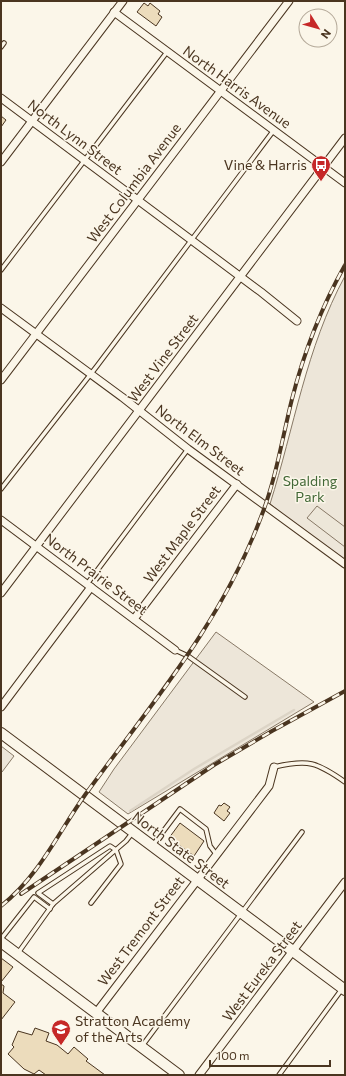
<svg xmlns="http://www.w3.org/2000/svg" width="346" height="1076" font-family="Commissioner,sans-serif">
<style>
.green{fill:#ede6d9;stroke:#887966}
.parking{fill:#ede7d9;stroke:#887966}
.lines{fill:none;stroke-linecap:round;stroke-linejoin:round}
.stream{stroke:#dcd4c6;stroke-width:2.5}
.building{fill:#ecdcbc;stroke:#4a3520}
.lane-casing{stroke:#4a3520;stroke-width:5.5}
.street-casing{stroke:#4a3520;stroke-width:9}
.secondary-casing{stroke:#4a3520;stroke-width:12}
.lane{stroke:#fbf6e9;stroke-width:3.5}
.street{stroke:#fbf6e9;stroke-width:7}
.secondary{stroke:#fbf6e9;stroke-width:10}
.rail-casing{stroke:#4a3520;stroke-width:4}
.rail{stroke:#fbf6e9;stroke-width:2.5;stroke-dasharray:8;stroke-linecap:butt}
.labels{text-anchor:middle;stroke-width:3;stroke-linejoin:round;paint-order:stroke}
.street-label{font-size:14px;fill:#4a3520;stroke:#fbf6e9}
.poi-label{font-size:14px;fill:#4a3520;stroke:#fbf6e9;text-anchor:end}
.park-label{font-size:14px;fill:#436837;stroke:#fbf6e9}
</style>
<rect width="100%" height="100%" fill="#fbf6e9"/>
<g class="green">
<path d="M345 276V563L270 504C294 428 306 348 345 276Z"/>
<path d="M216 632 314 702 128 814 99 792 114 769Z"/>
<path d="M1 746 14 756 2 772 1 771Z"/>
</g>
<path class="parking" d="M317 506 345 527V547L307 518Z"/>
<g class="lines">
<path class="stream" d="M130 811 194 769 294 710"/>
</g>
<g class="building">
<path d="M144 3 148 6 150 3 160 11 158 14 162 17 156 26 137 12Z"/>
<path d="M1 116 6 120 1 127Z"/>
<path d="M224 803 230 807 227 811 230 813 224 821 214 813 219 805 221 806Z"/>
<path d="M180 823 204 841 194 856 169 838Z"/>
<path d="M1 958 13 967 1 982Z"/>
<path d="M1 984 4 986 3 993 15 1002 1 1020Z"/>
<path d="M35 1028 49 1033 46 1041 57 1045 68 1054 74 1047 88 1059 86 1061 105 1075H46L39 1070 34 1074 24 1069 8 1054 14 1047 12 1045 18 1031 32 1035Z"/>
</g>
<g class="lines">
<defs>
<g id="lane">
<path d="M1 47 4 43"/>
<path d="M1 270 167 52"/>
<path d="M1 489 97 366 274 130"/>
<path d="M87 584 188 449"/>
<path d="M175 650 188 656 245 697"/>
<path d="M274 767C308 759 317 762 345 782"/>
<path d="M153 845 180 809 206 829 210 846 216 854"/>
<path d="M53 904 38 893 110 846 116 850 121 864 91 903"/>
<path d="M1 939 34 897 50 909"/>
<path d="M18 953 53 904 126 841 133 832"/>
<path d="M142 1046 302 832"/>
<path d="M279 1075 342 989"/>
</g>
<g id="street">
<path d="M114 12 345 183"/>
<path d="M1 98 261 292 297 321"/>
<path d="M1 162 123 1"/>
<path d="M1 308 122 397 188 449 345 564"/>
<path d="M1 380 289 1"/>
<path d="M1 520 175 650"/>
<path d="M1 593 345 138"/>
<path d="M134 619 237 484"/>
<path d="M1 707 91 587"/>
<path d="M96 1013 269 786 274 767"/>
<path d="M199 1075 345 882"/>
</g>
<g id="secondary">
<path d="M1 733 345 990"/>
<path d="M1 942 179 1075"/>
</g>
</defs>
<use href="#lane" class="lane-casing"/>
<use href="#street" class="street-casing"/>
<use href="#secondary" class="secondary-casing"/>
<use href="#lane" class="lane"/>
<use href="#street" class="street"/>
<use href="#secondary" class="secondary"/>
<defs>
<g id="rail">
<path d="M21 894 214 765 272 731 345 691"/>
<path d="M1 906C39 876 58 833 85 795 151 704 221 624 261 517 276 479 282 439 292 399 304 352 321 308 345 265"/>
</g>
</defs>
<use href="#rail" class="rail-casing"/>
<use href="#rail" class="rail"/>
</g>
<defs>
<symbol id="bus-pin" viewBox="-11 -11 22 30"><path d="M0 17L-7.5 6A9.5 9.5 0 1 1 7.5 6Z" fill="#c62828" stroke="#fbf6e9"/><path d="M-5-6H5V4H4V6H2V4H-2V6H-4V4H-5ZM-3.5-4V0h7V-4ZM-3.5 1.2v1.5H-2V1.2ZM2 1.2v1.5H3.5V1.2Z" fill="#fff"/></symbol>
<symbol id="school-pin" viewBox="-11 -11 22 30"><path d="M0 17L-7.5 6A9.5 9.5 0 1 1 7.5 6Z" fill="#c62828" stroke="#fbf6e9"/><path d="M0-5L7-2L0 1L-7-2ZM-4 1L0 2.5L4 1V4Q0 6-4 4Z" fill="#fff"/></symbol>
</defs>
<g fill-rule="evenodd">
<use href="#bus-pin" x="310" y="154" width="22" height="30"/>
<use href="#school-pin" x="50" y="1018" width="22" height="30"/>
</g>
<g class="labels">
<g class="street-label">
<text transform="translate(237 87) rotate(36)" y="5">North Harris Avenue</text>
<text transform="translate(75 137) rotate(37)" y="5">North Lynn Street</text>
<text transform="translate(134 183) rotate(-53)" y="5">West Columbia Avenue</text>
<text transform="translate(163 358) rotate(-53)" y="5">West Vine Street</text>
<text transform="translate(200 440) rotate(37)" y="5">North Elm Street</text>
<text transform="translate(182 534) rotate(-53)" y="5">West Maple Street</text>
<text transform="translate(96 574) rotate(37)" y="5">North Prairie Street</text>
<text transform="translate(181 850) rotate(37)" y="5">North State Street</text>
<text transform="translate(141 931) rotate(-53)" y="5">West Tremont Street</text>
<text transform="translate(262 971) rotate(-53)" y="5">West Eureka Street</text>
</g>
<g class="poi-label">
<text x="307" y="170">Vine &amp; Harris</text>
<text x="75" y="1026" text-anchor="start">Stratton Academy<tspan x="75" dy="16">of the Arts</tspan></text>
</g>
<g class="park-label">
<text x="310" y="486">Spalding<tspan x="310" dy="16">Park</tspan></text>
</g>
</g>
<rect width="346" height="1076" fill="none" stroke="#4a3520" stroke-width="4"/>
<g transform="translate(318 28) rotate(127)"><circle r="19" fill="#fbf6e9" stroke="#b4a999"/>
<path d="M0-3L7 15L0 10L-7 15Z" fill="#c62828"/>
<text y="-6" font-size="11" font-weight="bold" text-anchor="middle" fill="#4a3520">N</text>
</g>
<path d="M210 1060v6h120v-6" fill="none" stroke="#4a3520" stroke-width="2"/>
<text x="216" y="1060" font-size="12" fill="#4a3520" stroke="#fbf6e9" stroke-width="3" paint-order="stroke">100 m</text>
</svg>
